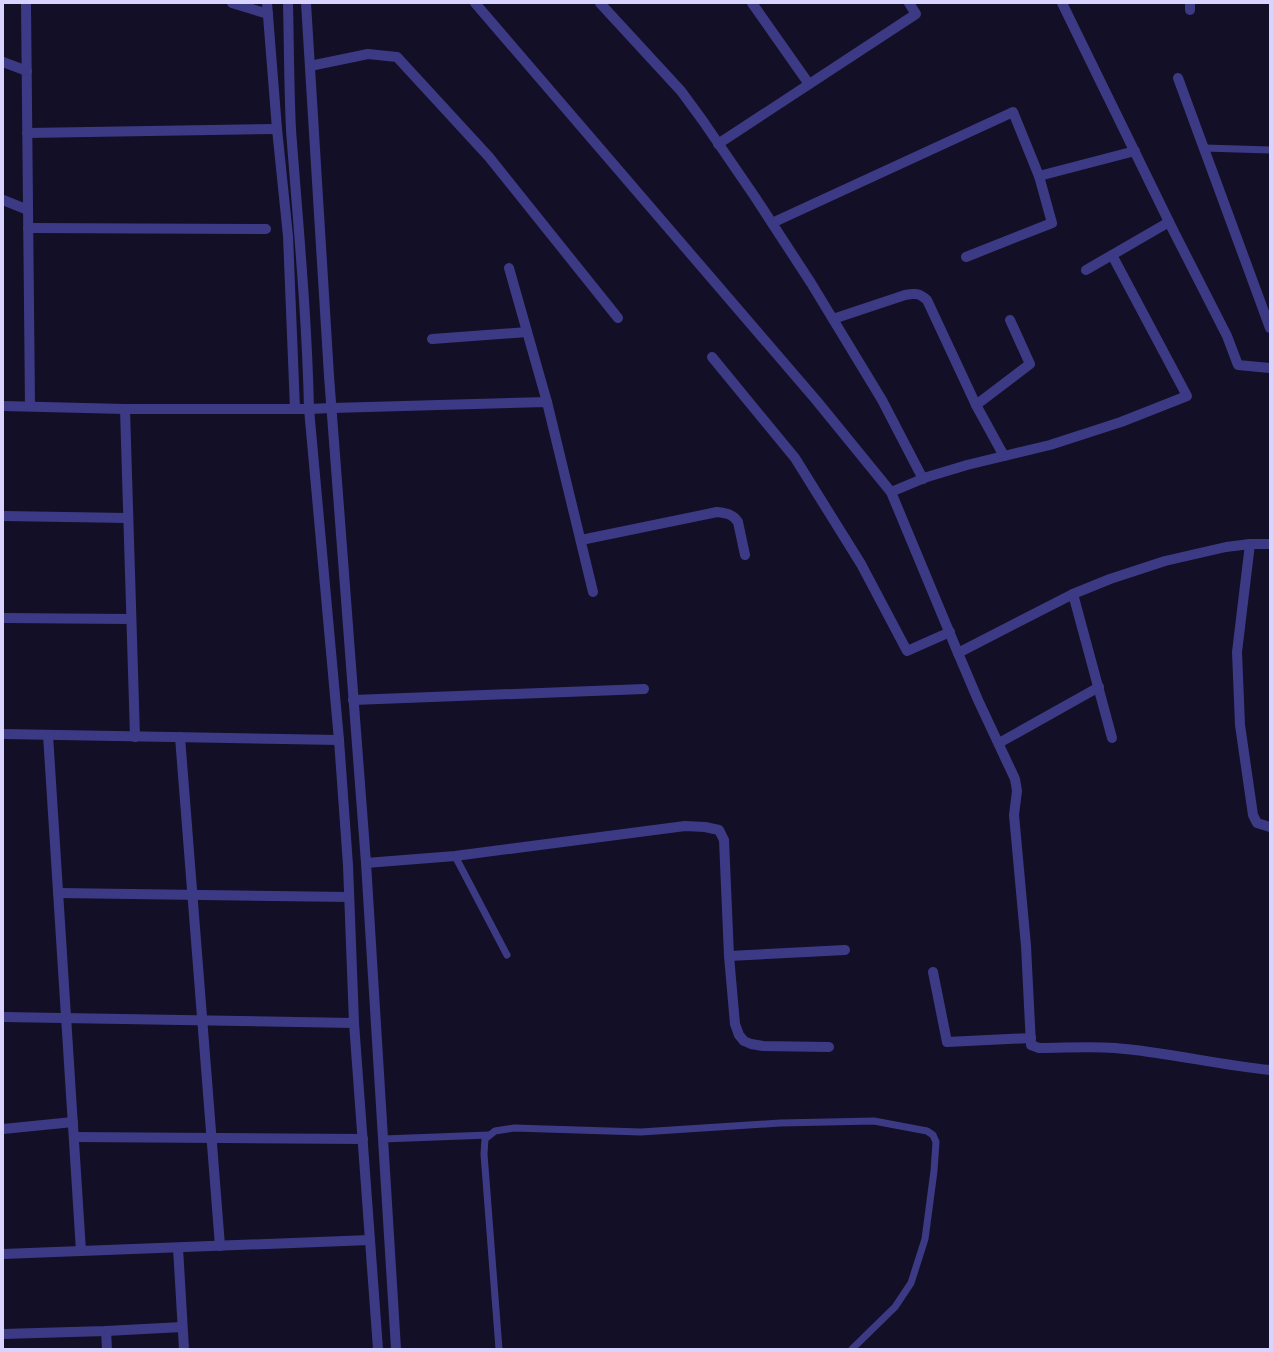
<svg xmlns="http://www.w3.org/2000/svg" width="1273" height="1352" font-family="Mulish,sans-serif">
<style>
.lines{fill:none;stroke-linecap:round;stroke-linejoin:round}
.service{stroke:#3d3a85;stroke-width:7}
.minor{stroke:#3d3a85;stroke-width:10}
.tertiary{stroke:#3d3a85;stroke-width:10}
</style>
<rect width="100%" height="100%" fill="#130f26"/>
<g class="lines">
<g class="service">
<path d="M1204 148 1270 150"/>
<path d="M455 856 507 955"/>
<path d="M383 1139 489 1135"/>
<path d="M499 1349 484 1154 485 1139 495 1131 514 1128 641 1132 780 1123 874 1121 927 1131 933 1135 936 1142 934 1171 925 1239 911 1283 895 1307 852 1349"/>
</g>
<g class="minor">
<path d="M26 3 30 406"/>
<path d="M232 3 268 14"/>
<path d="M267 3 277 129 288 236 295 409"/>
<path d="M475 3 816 400 891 492"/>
<path d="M600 3 681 91 703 121 755 197 811 283 845 339 882 400 923 479"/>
<path d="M752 3 809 84"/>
<path d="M1062 3 1173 230 1227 336 1238 365 1270 368"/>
<path d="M1190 10V3"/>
<path d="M3 62 27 71"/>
<path d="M310 66 368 54 397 57 489 157 618 318"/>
<path d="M1178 78 1270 328"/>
<path d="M27 133 277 129"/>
<path d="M718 144 916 14 909 3"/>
<path d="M3 200 28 210"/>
<path d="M1169 222 1112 255 1187 396 1121 422 1050 445 967 465 927 477 891 492 958 653 1073 594 1110 579 1165 561 1226 547 1250 544H1270"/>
<path d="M772 223 1013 112 1039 176"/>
<path d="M28 228 266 229"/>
<path d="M966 257 1052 223 1039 176 1135 151"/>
<path d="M509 268 547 402"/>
<path d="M1086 270 1112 255"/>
<path d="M833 319 905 295C915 293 919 293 927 300L976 405"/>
<path d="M432 339 527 332"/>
<path d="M712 357 795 458 861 564 907 651 950 632"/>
<path d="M332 408 547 402 593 592"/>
<path d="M125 409 135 737"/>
<path d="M1004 456 976 405 1030 364 1010 320"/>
<path d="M3 516 128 518"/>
<path d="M581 540 717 512C726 513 733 514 738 522L745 555"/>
<path d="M1250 544 1237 652 1240 725 1253 815 1257 823 1270 827"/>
<path d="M1073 594 1112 738"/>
<path d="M3 618 131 619"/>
<path d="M958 653 978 700 1015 779 1017 791 1014 815 1026 946 1031 1045 1039 1048C1064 1048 1090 1046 1115 1048 1167 1052 1218 1065 1270 1070"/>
<path d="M353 700 644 689"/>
<path d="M3 734 339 740"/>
<path d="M48 735 81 1251"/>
<path d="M180 737 220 1246"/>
<path d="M999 743 1099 687"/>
<path d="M366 863 455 856 685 826 705 827 719 830 724 840 729 956 735 1024 739 1035 744 1041 751 1044 763 1046 829 1047"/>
<path d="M58 893 349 897"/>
<path d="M729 956 845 950"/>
<path d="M933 972 947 1042 1031 1038"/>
<path d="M3 1017 354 1023"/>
<path d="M3 1129 73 1122"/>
<path d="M74 1137 363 1139"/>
<path d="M178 1248 184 1349"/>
<path d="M3 1254 370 1240"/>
<path d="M106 1331 107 1349"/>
<path d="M3 1334 106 1331 182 1327"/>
</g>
<g class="tertiary">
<path d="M288 3C289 45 289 88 291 130 298 223 307 316 309 409L339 740 348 865 354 1023 378 1349"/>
<path d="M306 3 329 376 366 863 396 1349"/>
<path d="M3 406 125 409H309L332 408"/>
</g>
</g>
<rect width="1273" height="1352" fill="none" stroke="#d9d4ff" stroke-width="8"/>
</svg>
